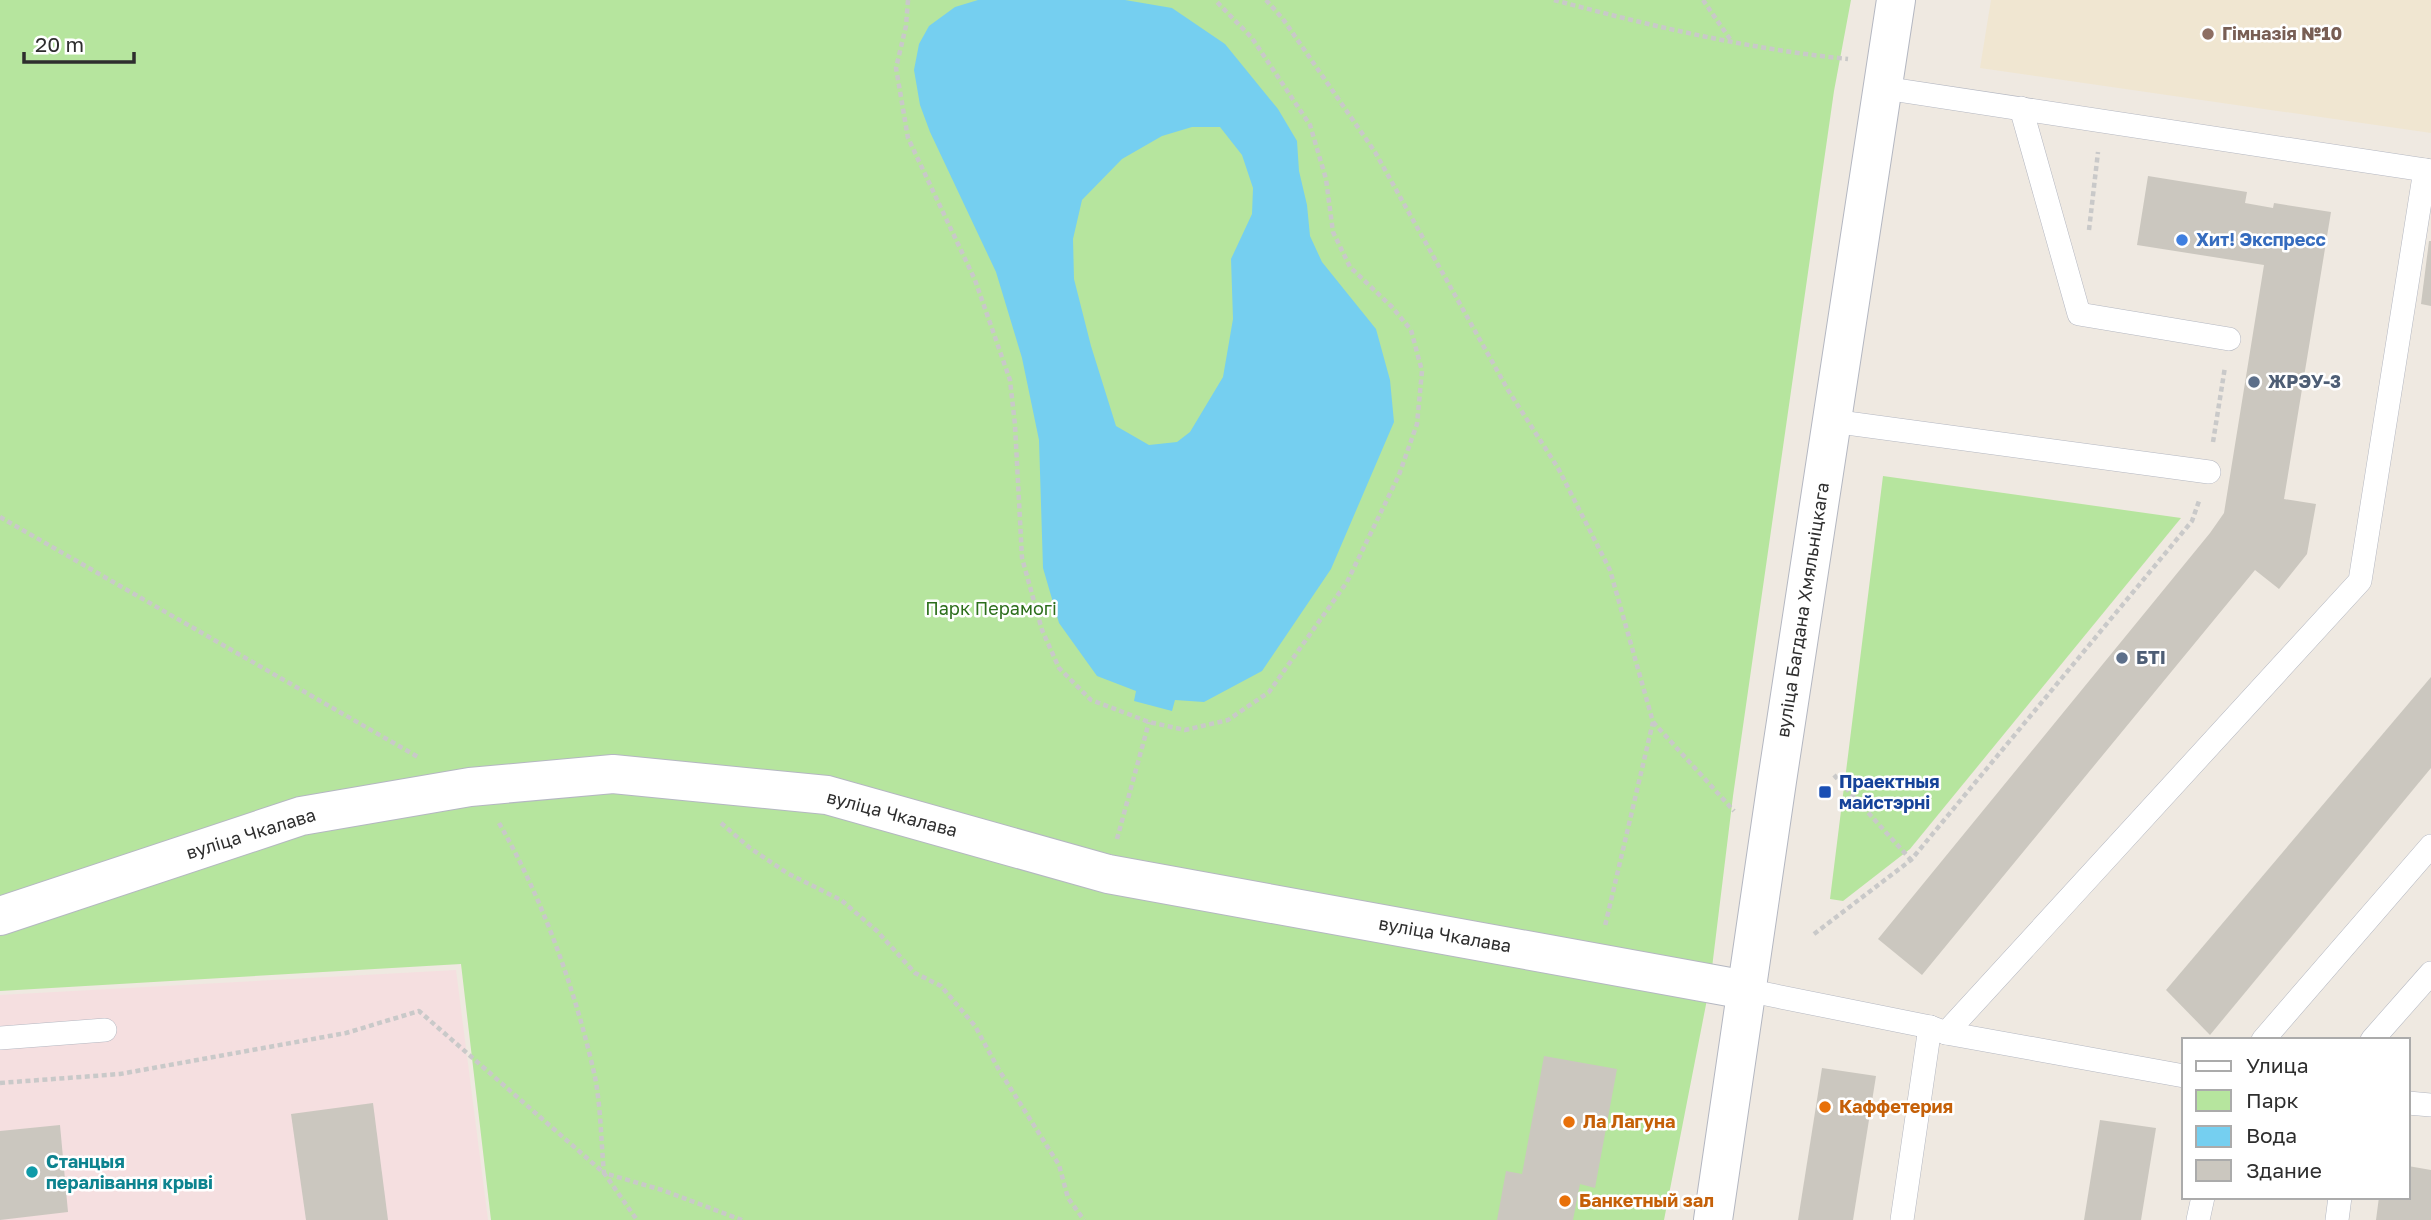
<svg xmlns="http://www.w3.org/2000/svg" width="2431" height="1220" font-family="'Golos Text',sans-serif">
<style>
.education{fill:#f0e6d1}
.medical{fill:#f5dfe0}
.green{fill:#b6e59e}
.water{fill:#75cff0;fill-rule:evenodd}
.building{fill:#cbc7bf}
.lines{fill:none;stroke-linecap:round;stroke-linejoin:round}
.lane-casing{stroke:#b4b7c1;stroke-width:24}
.street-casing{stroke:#b4b7c1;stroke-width:40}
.secondary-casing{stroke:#b4b7c1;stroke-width:40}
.path{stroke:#c9c9c9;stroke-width:4.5;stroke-dasharray:5 3.5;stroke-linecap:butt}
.lane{stroke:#fff;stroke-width:23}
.street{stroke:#fff;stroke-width:38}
.secondary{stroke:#fff;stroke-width:38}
.education-dot{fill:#8d6e63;stroke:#fff;stroke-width:2.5}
.shop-dot{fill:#3f7fe0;stroke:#fff;stroke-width:2.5}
.service-dot{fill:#5c6f8a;stroke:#fff;stroke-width:2.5}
.transit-dot{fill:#1a4fb4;stroke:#fff;stroke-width:2.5}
.food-dot{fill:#e8710a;stroke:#fff;stroke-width:2.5}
.culture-dot{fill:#0f9aa8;stroke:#fff;stroke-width:2.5}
.labels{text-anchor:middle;stroke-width:5;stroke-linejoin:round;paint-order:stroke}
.education-label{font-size:18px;font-weight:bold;fill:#785e54;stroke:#fff;text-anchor:start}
.shop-label{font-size:18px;font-weight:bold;fill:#366cbe;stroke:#fff;text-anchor:start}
.service-label{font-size:18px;font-weight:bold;fill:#4e5e75;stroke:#fff;text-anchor:start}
.park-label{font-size:18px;fill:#2c6e1b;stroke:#fff}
.street-label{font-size:18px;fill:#2e2e2e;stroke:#fff}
.transit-label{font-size:18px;font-weight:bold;fill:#164399;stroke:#fff;text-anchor:start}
.food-label{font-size:18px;font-weight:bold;fill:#c56008;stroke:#fff;text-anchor:start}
.culture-label{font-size:18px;font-weight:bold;fill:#0d838f;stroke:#fff;text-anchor:start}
</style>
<rect width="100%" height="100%" fill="#efe9e1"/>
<path class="education" d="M1991 0H2431V133L1980 68Z"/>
<path class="medical" d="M456 970 488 1220H0V995Z"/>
<g class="green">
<path d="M0 0H1851L1834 91 1733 796 1710 984 1664 1220H491L461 964 0 991Z"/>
<path d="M1883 476 2181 518 1910 849 1843 901 1830 899Z"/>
</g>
<path class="water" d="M978 0H1125L1172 8 1225 44 1278 109 1297 141 1299 171 1307 205 1310 236 1322 262 1376 329 1390 380 1394 422 1331 569 1262 671 1204 702 1175 700 1172 711 1134 701 1136 691 1097 676 1059 623 1043 568 1039 440 1022 358 996 272 930 132 920 105 914 70 919 44 929 26 955 7ZM1192 127H1220L1242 155 1253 188 1252 214 1231 259 1233 319 1223 377 1190 432 1177 442 1149 445 1116 426 1091 346 1074 279 1073 239 1082 200 1122 159 1162 136Z"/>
<g class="building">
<path d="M2148 176 2247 192 2245 203 2273 208 2274 203 2331 212 2284 499 2316 504 2307 554 2279 589 2255 570 1922 975 1878 939 2210 533 2224 513 2264 265 2137 245Z"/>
<path d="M2429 241H2431V306L2421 304Z"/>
<path d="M2431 677V768L2210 1035 2166 990Z"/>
<path d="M1544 1056 1617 1069 1595 1188 1580 1184 1573 1220H1497L1506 1171 1522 1174Z"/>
<path d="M1822 1068 1876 1076 1853 1220H1798Z"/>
<path d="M373 1103 388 1220H306L291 1114Z"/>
<path d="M2100 1120 2156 1128 2141 1220H2084Z"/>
<path d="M60 1125 68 1212 0 1220V1131Z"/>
<path d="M2408 1166 2431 1170V1220H2376L2379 1197H2408Z"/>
</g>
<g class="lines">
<defs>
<g id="lane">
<path d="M1884 88 2431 171"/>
<path d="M2021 108 2079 314 2229 339"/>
<path d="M1832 421 2209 472"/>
<path d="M1746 990 1930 1027 1946 1033 2184 1076"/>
<path d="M1946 1033 2360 581 2425 170"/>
<path d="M0 1038 105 1030"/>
<path d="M2263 1040 2431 846"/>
<path d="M2372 1040 2431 973"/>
<path d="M2408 1103 2431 1105"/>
<path d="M1902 1220 1930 1027"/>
<path d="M2198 1220 2203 1197"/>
<path d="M2337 1220 2340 1197"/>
</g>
<path id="street" d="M0 916 301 816 470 787 613 774 827 795 1108 874 1746 990"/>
<path id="secondary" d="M1713 1220 1777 781 1896 0"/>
</defs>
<use href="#lane" class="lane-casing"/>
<use href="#street" class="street-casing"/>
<use href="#secondary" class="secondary-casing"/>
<g class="path">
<path d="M908 0 906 26 896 68 908 138 975 280 1010 380 1015 425 1022 558 1042 630 1059 668 1091 700 1149 722 1185 730 1228 720 1269 692 1347 582 1399 475 1417 424 1422 371 1411 330 1392 307 1350 267 1333 232 1326 179 1310 125 1252 38 1215 0"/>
<path d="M1266 0 1283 19 1375 152 1508 390 1558 468 1610 570 1653 722 1605 926"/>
<path d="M1554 0C1651 26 1748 49 1848 59"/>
<path d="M1703 0 1732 42"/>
<path d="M2089 230 2098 152"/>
<path d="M2213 442 2225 367"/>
<path d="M0 517 418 757"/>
<path d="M1653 722 1734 811"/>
<path d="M1834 775 1911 860"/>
<path d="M499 823C543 899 576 992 595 1077 601 1108 601 1142 604 1173L662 1190 742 1220"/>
<path d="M721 823 750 848 787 873 841 900 877 931 915 973 941 986 975 1026 999 1070 1059 1165 1068 1198 1084 1220"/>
<path d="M1117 839 1149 722"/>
<path d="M1814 934 1911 860 2192 521 2199 501"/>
<path d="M0 1083 120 1074 346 1033 419 1011 604 1173 637 1220"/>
</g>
<use href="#lane" class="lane"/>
<use href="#street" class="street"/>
<use href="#secondary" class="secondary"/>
</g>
<circle class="education-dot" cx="2208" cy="34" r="7"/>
<circle class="shop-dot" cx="2182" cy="240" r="7"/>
<g class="service-dot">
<circle cx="2254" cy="382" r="7"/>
<circle cx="2122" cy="658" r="7"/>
</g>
<rect class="transit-dot" x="1818" y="785" width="14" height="14" rx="3.5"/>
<g class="food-dot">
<circle cx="1825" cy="1107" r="7"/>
<circle cx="1569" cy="1122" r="7"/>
<circle cx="1565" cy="1201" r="7"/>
</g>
<circle class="culture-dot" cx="32" cy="1172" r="7"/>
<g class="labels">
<g class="education-label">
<text x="2222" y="40">Гімназія №10</text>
</g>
<g class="shop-label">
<text x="2196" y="246">Хит! Экспресс</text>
</g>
<g class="service-label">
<text x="2268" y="388">ЖРЭУ-3</text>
<text x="2136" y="664">БТІ</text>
</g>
<g class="park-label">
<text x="991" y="615">Парк Перамогі</text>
</g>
<g class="street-label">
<text transform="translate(1803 610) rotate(-81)" y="6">вуліца Багдана Хмяльніцкага</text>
<text transform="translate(892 814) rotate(15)" y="6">вуліца Чкалава</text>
<text transform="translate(251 834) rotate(-17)" y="6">вуліца Чкалава</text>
<text transform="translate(1445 935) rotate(10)" y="6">вуліца Чкалава</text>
</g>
<g class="transit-label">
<text x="1839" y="788">Праектныя<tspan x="1839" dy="21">майстэрні</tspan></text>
</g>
<g class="food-label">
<text x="1839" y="1113">Каффетерия</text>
<text x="1583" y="1128">Ла Лагуна</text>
<text x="1579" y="1207">Банкетный зал</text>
</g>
<g class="culture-label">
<text x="46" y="1168">Станцыя<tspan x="46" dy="21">пералівання крыві</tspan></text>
</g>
</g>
<rect x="2182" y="1038" width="228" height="161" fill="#ffffff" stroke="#ababab" stroke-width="2"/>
<rect x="2196" y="1061" width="35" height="10" fill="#ffffff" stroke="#ababab" stroke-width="2"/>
<text x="2246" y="1073" font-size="21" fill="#2e2e2e">Улица</text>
<rect x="2196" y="1090" width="35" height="21" fill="#b6e59e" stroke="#ababab" stroke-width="2"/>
<text x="2246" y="1108" font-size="21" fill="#2e2e2e">Парк</text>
<rect x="2196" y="1126" width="35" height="21" fill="#75cff0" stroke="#ababab" stroke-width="2"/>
<text x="2246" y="1143" font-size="21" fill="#2e2e2e">Вода</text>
<rect x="2196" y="1160" width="35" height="21" fill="#cbc7bf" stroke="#ababab" stroke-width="2"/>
<text x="2246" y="1178" font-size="21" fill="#2e2e2e">Здание</text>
<path d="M24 52v10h110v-10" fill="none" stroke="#2e2e2e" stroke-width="3.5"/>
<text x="35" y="52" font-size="21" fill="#2e2e2e" stroke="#ffffff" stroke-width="5" paint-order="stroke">20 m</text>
</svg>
